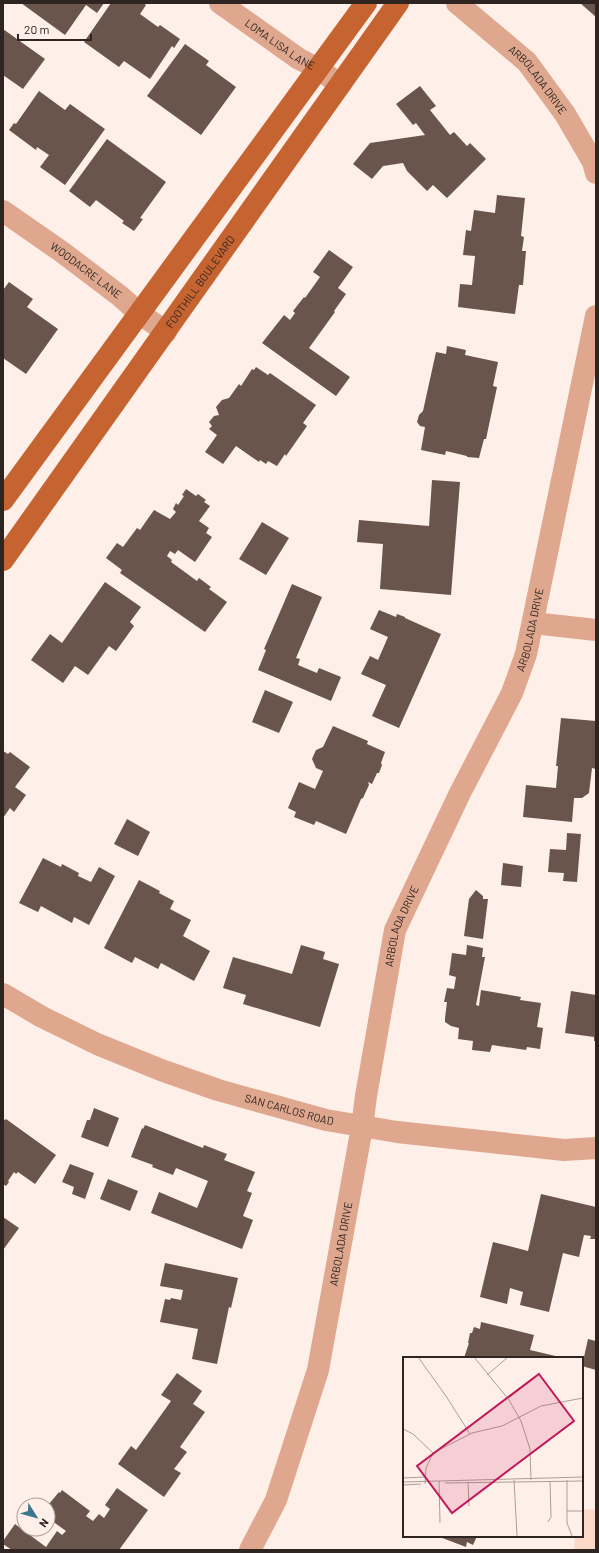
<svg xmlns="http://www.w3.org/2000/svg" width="599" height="1553" font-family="Barlow,sans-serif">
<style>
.green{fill:#fbd8c8}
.building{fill:#69554b}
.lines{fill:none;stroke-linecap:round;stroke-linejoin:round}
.minor{stroke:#dea78e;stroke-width:22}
.major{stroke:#c56331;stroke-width:22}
.labels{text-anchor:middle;stroke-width:4;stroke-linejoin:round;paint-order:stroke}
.street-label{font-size:11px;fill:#2e2521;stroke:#feefe8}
.inset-road{fill:none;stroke:#ab9e98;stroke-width:1}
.view{fill:#c2185b;fill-opacity:0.15;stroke:#c2185b;stroke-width:2}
.inset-edge{fill:none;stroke:#2e2521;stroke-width:2}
</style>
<rect width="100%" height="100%" fill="#feefe8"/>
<path class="green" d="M582 1509 596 1510V1550H574L575 1536H582Z"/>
<g class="building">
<path d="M21 3H104L97 13 86 5 65 35Z"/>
<path d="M111 3H143L146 5 140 14 158 27 160 25 180 39 174 48 172 46 150 79 124 61 119 67 84 42Z"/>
<path d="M580 3H596V17Z"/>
<path d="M3 29 45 59 23 89 3 75Z"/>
<path d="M185 44 209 61 206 65 236 87 201 135 147 96Z"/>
<path d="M420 86 436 106 430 110 450 135 454 132 467 146 470 143 486 159 447 198 433 185 427 191 407 171 403 163 383 166 372 179 353 164 370 143 425 135 416 123 413 125 396 104Z"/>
<path d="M39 91 65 110 70 104 105 129 65 185 40 167 49 155 37 147 36 150 9 130 14 123 16 124Z"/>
<path d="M107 139 166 182 140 218 143 219 134 231 122 223 124 221 96 200 90 207 69 191Z"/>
<path d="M497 195 525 198 521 236 524 237 522 251H526L523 285H519L515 314 458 307 460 284 472 285 475 256 463 255 466 230 471 231 474 210 495 213Z"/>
<path d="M329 250 353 267 338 288 346 294 334 311 335 312 309 348 350 377 336 396 262 343 284 315 290 320 295 313 293 311 304 297 305 298 320 277 313 272Z"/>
<path d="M9 282 33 299 27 307 58 329 26 374 3 358V290Z"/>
<path d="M447 346 466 350 465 355 498 362 493 386 497 387 486 439H484L479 458 467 457V456L446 451 445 455 421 450 425 427 420 426 417 422 419 415 423 411 436 352 446 354Z"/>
<path d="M256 367 268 375 270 373 316 405 303 423 307 426 286 456 285 454 277 466 268 461 266 464 260 460 259 462 236 446 223 464 205 452 217 435 209 429 212 426 209 422 214 416 219 415 216 407 222 400 229 398 239 384 241 386 252 369 254 370Z"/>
<path d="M432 480 460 482 451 595 380 589 383 544 357 542 359 520 429 526Z"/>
<path d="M186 489 196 496 198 494 206 500 204 502 210 506 199 521 209 528 206 533 212 537 195 562 178 550 175 554 170 551 167 556 172 560 171 562 197 581 199 578 211 587 209 589 227 602 205 632 120 573 122 570 106 558 117 543 123 547 137 528 140 530 154 510 170 519 176 512 173 509 176 503 178 505 184 496 182 495Z"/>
<path d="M262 522 289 538 266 575 239 559Z"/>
<path d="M105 582 141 607 130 622 134 626 116 651 109 646 88 675 75 666 63 683 31 660 50 634 62 643Z"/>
<path d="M292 584 322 597 296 658 300 659 298 665 317 673 319 668 341 677 331 701 258 670 266 650 264 649Z"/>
<path d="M379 610 396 617 397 614 405 617V618L441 634 399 728 372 716 386 685 361 674 370 656 378 660 388 637 370 629Z"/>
<path d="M265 690 293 702 279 733 252 722Z"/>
<path d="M561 718 596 721V769L592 768 589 793 582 798H574L572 822 523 817 526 785 556 788 558 766H556Z"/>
<path d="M333 726 368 741 367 744 385 752 381 763 382 765 379 773H377L372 784 368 782 369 785 363 798 361 799 346 834 316 821 314 825 294 817 296 812 288 808 299 782 315 789 323 771 316 768 312 759 316 750 323 747Z"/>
<path d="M3 751 8 754 10 752 30 767 15 787 26 795 14 812 10 808 3 818Z"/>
<path d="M127 819 150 832 138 856 114 844Z"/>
<path d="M567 833 581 834 577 882 563 881 564 873 548 872 550 849 566 850Z"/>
<path d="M43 858 61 867 62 864 79 873 78 876 91 882 99 867 115 876 89 925 74 917 72 923 41 906 38 912 19 903Z"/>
<path d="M503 863 523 866 521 887 501 885Z"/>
<path d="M139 880 160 891 159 893 174 901 170 909 191 920 183 936 210 951 194 981 161 963 158 969 135 957 132 963 104 948Z"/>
<path d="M476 890 483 896V899H488L483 939 464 936 469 899Z"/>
<path d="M301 945 325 952 323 959 339 964 320 1027 243 1004 246 995 223 988 233 957 292 974Z"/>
<path d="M467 945 483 948 482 957H485L476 1005 479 1006 481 990 521 997 520 1000 541 1003 537 1027 543 1028 540 1049 527 1047 526 1050 492 1045 490 1052 472 1050 473 1041 458 1039 459 1028 451 1026 445 1022V1018L447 1002H444L447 988 454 989 456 977 449 975 452 953 466 955Z"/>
<path d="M571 991 596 995V1041H594V1037L565 1033Z"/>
<path d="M94 1108 119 1118 108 1147 81 1137 87 1120H90Z"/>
<path d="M3 1119 5 1120 6 1119 56 1155 35 1184 18 1172 16 1174 14 1172 8 1181 9 1182 6 1186 3 1184Z"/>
<path d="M145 1125 203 1148 204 1145 227 1154 224 1160 255 1172 247 1191 252 1193 243 1216 253 1220 242 1249 151 1213 159 1192 197 1208 208 1181 176 1168 173 1175 152 1167 153 1165 131 1157 142 1128 143 1129Z"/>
<path d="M70 1164 94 1173 85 1199 72 1194 74 1187 62 1182Z"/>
<path d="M108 1179 138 1191 130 1211 100 1199Z"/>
<path d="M541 1194 596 1207V1239H590L591 1236 584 1235 579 1257 563 1253 549 1312 520 1305 523 1292 510 1288 507 1304 480 1297 493 1242 528 1251Z"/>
<path d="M3 1217 19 1228 3 1250Z"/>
<path d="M165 1263 238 1278 231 1308 229 1307 217 1364 192 1359 198 1329 160 1322 165 1299 170 1300 171 1298 181 1300 183 1290 160 1286Z"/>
<path d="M481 1322 534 1335 530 1350 564 1358H464L469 1343H468L470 1333H472L474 1327 480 1329Z"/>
<path d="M588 1339 596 1341V1370L582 1366Z"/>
<path d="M177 1373 202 1391 193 1404 205 1412 180 1447 187 1452 174 1469 181 1473 164 1497 118 1464 131 1446 136 1450 171 1401 161 1395Z"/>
<path d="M117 1488 148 1510 119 1550H12L3 1544V1541L15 1524 46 1547 57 1531 62 1535 66 1531 48 1518V1511L52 1506 49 1504 59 1492 60 1493 62 1490 90 1511 86 1516 93 1521 99 1514 104 1518 110 1509 105 1505Z"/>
<path d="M437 1536H477L473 1545 467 1542 466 1547Z"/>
</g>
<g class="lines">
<g class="minor">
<path id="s1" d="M220 3 299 59 319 69 340 85"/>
<path id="s2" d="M457 3 527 62 565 114 593 162 596 173"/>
<path id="s3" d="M3 211 62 252 120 296 139 313 166 332"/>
<path d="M533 623 596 630"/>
<path id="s4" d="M3 994 42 1017 97 1044 161 1070 218 1090 326 1120 397 1132 564 1150 596 1148"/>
<path id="s5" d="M250 1550 276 1500 318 1370 362 1127 366 1096 395 930 460 793 512 693 526 654 596 316"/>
</g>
<g class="major">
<path d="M3 500 366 3"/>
<path id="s6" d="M3 560 398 3"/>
</g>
</g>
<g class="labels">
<g class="street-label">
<text dy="4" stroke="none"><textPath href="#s1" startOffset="73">LOMA LISA LANE</textPath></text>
<text dy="4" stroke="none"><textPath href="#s2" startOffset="112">ARBOLADA DRIVE</textPath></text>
<text dy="4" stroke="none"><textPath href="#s3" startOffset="102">WOODACRE LANE</textPath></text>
<text dy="4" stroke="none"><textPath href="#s6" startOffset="341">FOOTHILL BOULEVARD</textPath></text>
<text dy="4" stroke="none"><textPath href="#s5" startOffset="970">ARBOLADA DRIVE</textPath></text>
<text dy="4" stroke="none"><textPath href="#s5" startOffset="645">ARBOLADA DRIVE</textPath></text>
<text dy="4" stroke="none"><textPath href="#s4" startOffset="310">SAN CARLOS ROAD</textPath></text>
<text dy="4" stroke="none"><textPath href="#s5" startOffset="321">ARBOLADA DRIVE</textPath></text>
</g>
</g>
<g transform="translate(403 1357)">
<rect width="180" height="180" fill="#feefe8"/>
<path class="inset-road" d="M15 0 43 39 67 77M71 0 106 43 118 64 127 92 128 123M84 18 105 0M0 72 10 77 30 96 69 76 99 69 138 49 180 41M0 121 22 120M111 123 114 179M164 123V166L169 179M36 124 37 166M0 125 180 120M65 125 66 149M42 126 180 124M22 127 23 111 30 96M0 128 18 127M164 154H180M0 161V174M145 165 148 160 147 124"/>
<path class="view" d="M136 17 171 64 49 156 14 109Z"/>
<rect width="180" height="180" class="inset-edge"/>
</g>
<rect width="599" height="1553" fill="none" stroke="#2e2521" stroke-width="8"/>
<g transform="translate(36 1517) rotate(127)"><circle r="19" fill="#feefe8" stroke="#ab9e98"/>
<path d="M0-3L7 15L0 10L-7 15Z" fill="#3b778e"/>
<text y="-6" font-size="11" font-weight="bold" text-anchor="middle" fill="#2e2521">N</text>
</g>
<path d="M18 34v6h73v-6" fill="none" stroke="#2e2521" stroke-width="2"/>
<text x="24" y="34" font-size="12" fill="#2e2521" stroke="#feefe8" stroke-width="3" paint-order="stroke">20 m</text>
</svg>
